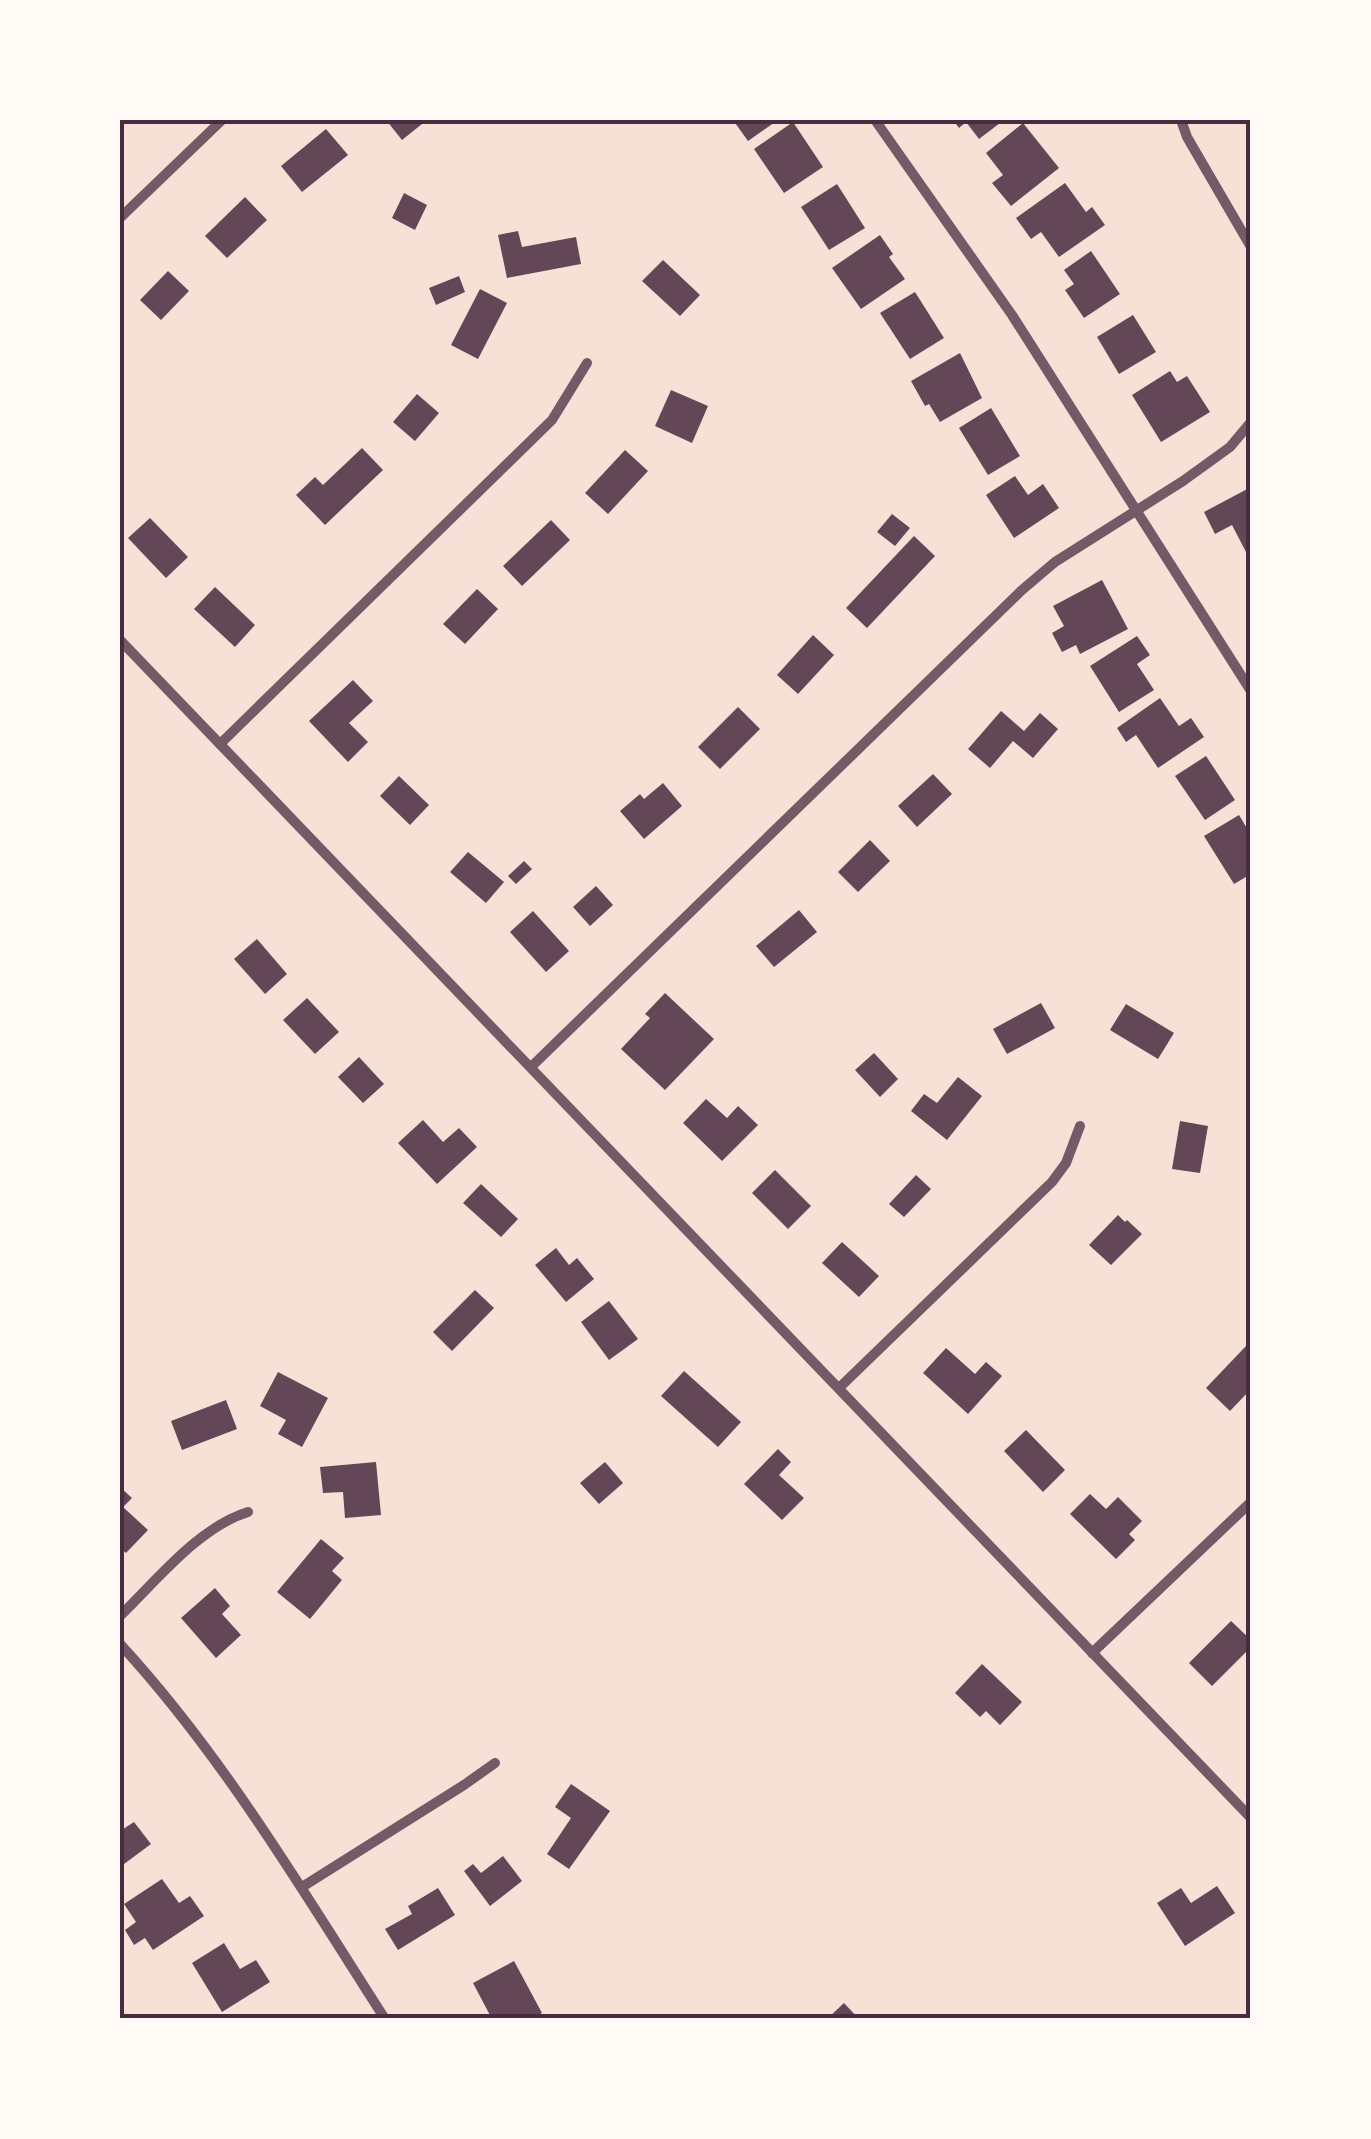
<svg xmlns="http://www.w3.org/2000/svg" width="1371" height="2139" font-family="'Nunito Sans',sans-serif">
<style>
.building{fill:#644757}
.lines{fill:none;stroke-linecap:round;stroke-linejoin:round}
.minor{stroke:#755966;stroke-width:10}
.neatline{fill:none;stroke:#4a2c40;stroke-width:4}
</style>
<rect width="100%" height="100%" fill="#f7e1d7"/>
<g class="building">
<path d="M386 120H427L402 140Z"/>
<path d="M733 120H778L748 141Z"/>
<path d="M953 120H1004L979 139 966 122 959 128Z"/>
<path d="M793 122 823 167 784 193 754 149Z"/>
<path d="M1023 123 1059 168 1011 206 992 183 1003 175 986 153Z"/>
<path d="M326 129 348 155 302 192 281 166Z"/>
<path d="M1065 183 1086 212 1092 207 1105 225 1059 257 1041 232 1031 239 1016 218Z"/>
<path d="M837 184 865 228 829 250 801 207Z"/>
<path d="M404 193 427 205 415 230 392 218Z"/>
<path d="M245 197 267 220 227 258 205 236Z"/>
<path d="M518 231 522 247 576 237 581 264 507 278 498 235Z"/>
<path d="M880 235 893 254 889 257 905 279 861 309 832 268Z"/>
<path d="M1091 251 1120 294 1084 318 1065 290 1074 284 1064 270Z"/>
<path d="M663 260 700 295 680 316 642 281Z"/>
<path d="M168 271 189 291 161 320 140 300Z"/>
<path d="M459 276 465 292 436 305 429 288Z"/>
<path d="M480 289 507 303 478 359 451 345Z"/>
<path d="M915 292 944 338 910 359 880 313Z"/>
<path d="M1133 315 1156 352 1119 374 1097 337Z"/>
<path d="M960 353 982 398 940 422 929 404 925 406 911 381Z"/>
<path d="M1170 371 1177 382 1187 376 1210 412 1161 442 1132 395Z"/>
<path d="M671 390 708 406 692 443 655 426Z"/>
<path d="M417 394 439 413 415 441 393 422Z"/>
<path d="M991 408 1020 456 988 475 959 428Z"/>
<path d="M362 448 383 470 325 525 296 495 315 477 323 485Z"/>
<path d="M625 450 648 471 608 514 585 493Z"/>
<path d="M1015 476 1028 495 1043 484 1059 508 1014 538 986 495Z"/>
<path d="M1251 487V549L1246 552 1232 525 1215 534 1204 512Z"/>
<path d="M892 514 910 528 895 546 877 532Z"/>
<path d="M150 518 188 557 166 578 128 538Z"/>
<path d="M551 520 570 540 522 586 503 566Z"/>
<path d="M914 536 935 556 867 628 846 608Z"/>
<path d="M1102 580 1128 629 1080 654 1076 645 1062 652 1052 633 1064 626 1053 606Z"/>
<path d="M215 587 255 625 235 647 194 609Z"/>
<path d="M477 589 498 609 465 644 443 624Z"/>
<path d="M813 635 834 655 798 694 777 675Z"/>
<path d="M1137 636 1150 655 1137 664 1154 690 1119 712 1090 666Z"/>
<path d="M353 680 373 701 349 723 368 742 348 762 309 721Z"/>
<path d="M1160 698 1179 726 1191 718 1204 737 1158 768 1136 735 1126 742 1117 728Z"/>
<path d="M738 707 760 729 720 769 698 747Z"/>
<path d="M1001 711 1024 731 1040 713 1058 729 1033 758 1013 741 990 768 968 749Z"/>
<path d="M1206 756 1235 800 1205 820 1175 776Z"/>
<path d="M933 774 952 794 917 827 898 806Z"/>
<path d="M399 776 429 805 410 825 380 796Z"/>
<path d="M663 783 682 806 644 839 620 811 640 794 644 799Z"/>
<path d="M1239 815 1251 835V874L1234 884 1204 836Z"/>
<path d="M870 840 890 861 858 892 838 872Z"/>
<path d="M468 852 504 882 486 903 450 872Z"/>
<path d="M524 861 532 869 516 884 508 876Z"/>
<path d="M596 886 613 905 590 926 573 907Z"/>
<path d="M799 910 817 932 774 967 756 946Z"/>
<path d="M533 911 569 951 546 972 510 932Z"/>
<path d="M257 939 287 974 265 994 234 959Z"/>
<path d="M665 993 714 1039 665 1090 621 1049 650 1018 645 1014Z"/>
<path d="M307 998 339 1032 315 1054 283 1020Z"/>
<path d="M1041 1003 1055 1028 1007 1054 993 1029Z"/>
<path d="M1126 1004 1174 1033 1158 1059 1110 1030Z"/>
<path d="M874 1053 898 1079 880 1097 855 1070Z"/>
<path d="M359 1057 384 1084 363 1103 338 1077Z"/>
<path d="M958 1077 982 1096 947 1140 911 1111 924 1094 937 1103Z"/>
<path d="M706 1099 727 1118 738 1106 758 1125 722 1161 683 1123Z"/>
<path d="M423 1120 443 1142 459 1128 477 1147 437 1184 398 1143Z"/>
<path d="M1180 1121 1208 1126 1200 1173 1172 1169Z"/>
<path d="M775 1170 811 1206 788 1229 752 1193Z"/>
<path d="M916 1175 931 1189 904 1217 889 1204Z"/>
<path d="M481 1184 518 1219 501 1237 463 1203Z"/>
<path d="M1118 1215 1125 1222 1127 1220 1142 1234 1111 1265 1089 1245Z"/>
<path d="M842 1242 879 1276 859 1297 822 1263Z"/>
<path d="M556 1248 569 1265 577 1258 594 1279 566 1302 535 1265Z"/>
<path d="M475 1290 494 1308 452 1351 433 1332Z"/>
<path d="M609 1301 638 1339 609 1360 581 1322Z"/>
<path d="M1246 1346 1251 1350V1389L1230 1411 1206 1388Z"/>
<path d="M946 1348 975 1374 986 1362 1002 1376 968 1414 923 1373Z"/>
<path d="M684 1371 741 1422 718 1447 661 1396Z"/>
<path d="M278 1372 328 1398 302 1447 278 1434 286 1420 260 1406Z"/>
<path d="M226 1400 237 1429 182 1450 171 1421Z"/>
<path d="M1026 1430 1065 1470 1043 1492 1004 1451Z"/>
<path d="M778 1449 791 1462 779 1475 804 1498 782 1520 744 1484Z"/>
<path d="M376 1462 381 1515 345 1518 343 1492 323 1493 320 1467Z"/>
<path d="M605 1462 623 1483 599 1504 580 1483Z"/>
<path d="M120 1487 132 1498 123 1507 148 1530 126 1553 120 1548Z"/>
<path d="M1090 1494 1106 1509 1118 1497 1142 1521 1129 1534 1135 1540 1116 1559 1070 1514Z"/>
<path d="M321 1539 344 1558 332 1571 342 1580 310 1619 277 1592Z"/>
<path d="M215 1588 230 1606 222 1614 241 1635 216 1658 181 1618Z"/>
<path d="M1231 1621 1251 1640V1647L1212 1686 1189 1663Z"/>
<path d="M982 1664 1022 1702 1000 1725 986 1711 980 1717 955 1693Z"/>
<path d="M571 1784 610 1811 569 1869 547 1854 571 1818 555 1807Z"/>
<path d="M134 1822 151 1844 120 1867V1831Z"/>
<path d="M503 1856 522 1881 490 1906 464 1871 473 1864 481 1873Z"/>
<path d="M162 1879 179 1903 190 1896 204 1916 153 1950 145 1938 134 1945 125 1930 136 1922 124 1904Z"/>
<path d="M1217 1886 1235 1913 1185 1946 1157 1903 1181 1888 1191 1903Z"/>
<path d="M438 1888 455 1915 398 1950 385 1929 412 1914 408 1906Z"/>
<path d="M224 1943 240 1969 256 1960 270 1982 222 2012 192 1963Z"/>
<path d="M514 1961 542 2013 531 2019H492L473 1983Z"/>
<path d="M844 2003 859 2019H827Z"/>
</g>
<g class="lines">
<g class="minor">
<path d="M875 120 1012 315 1251 691"/>
<path d="M1181 120 1187 137 1251 247"/>
<path d="M120 218 222 120"/>
<path d="M120 640 1251 1818"/>
<path d="M220 744 552 420 587 363"/>
<path d="M531 1067 1022 590 1055 562 1183 481 1230 447 1251 422"/>
<path d="M839 1388 1052 1182 1066 1163 1080 1126"/>
<path d="M120 1616C156 1581 199 1527 248 1512"/>
<path d="M120 1644C224 1757 302 1890 385 2019"/>
<path d="M1092 1653 1251 1502"/>
<path d="M302 1887 464 1785 495 1763"/>
</g>
</g>
<rect width="1371" height="2139" fill="none" stroke="#fffaf5" stroke-width="245"/>
<rect x="122" y="122" width="1126" height="1894" class="neatline"/>
</svg>
